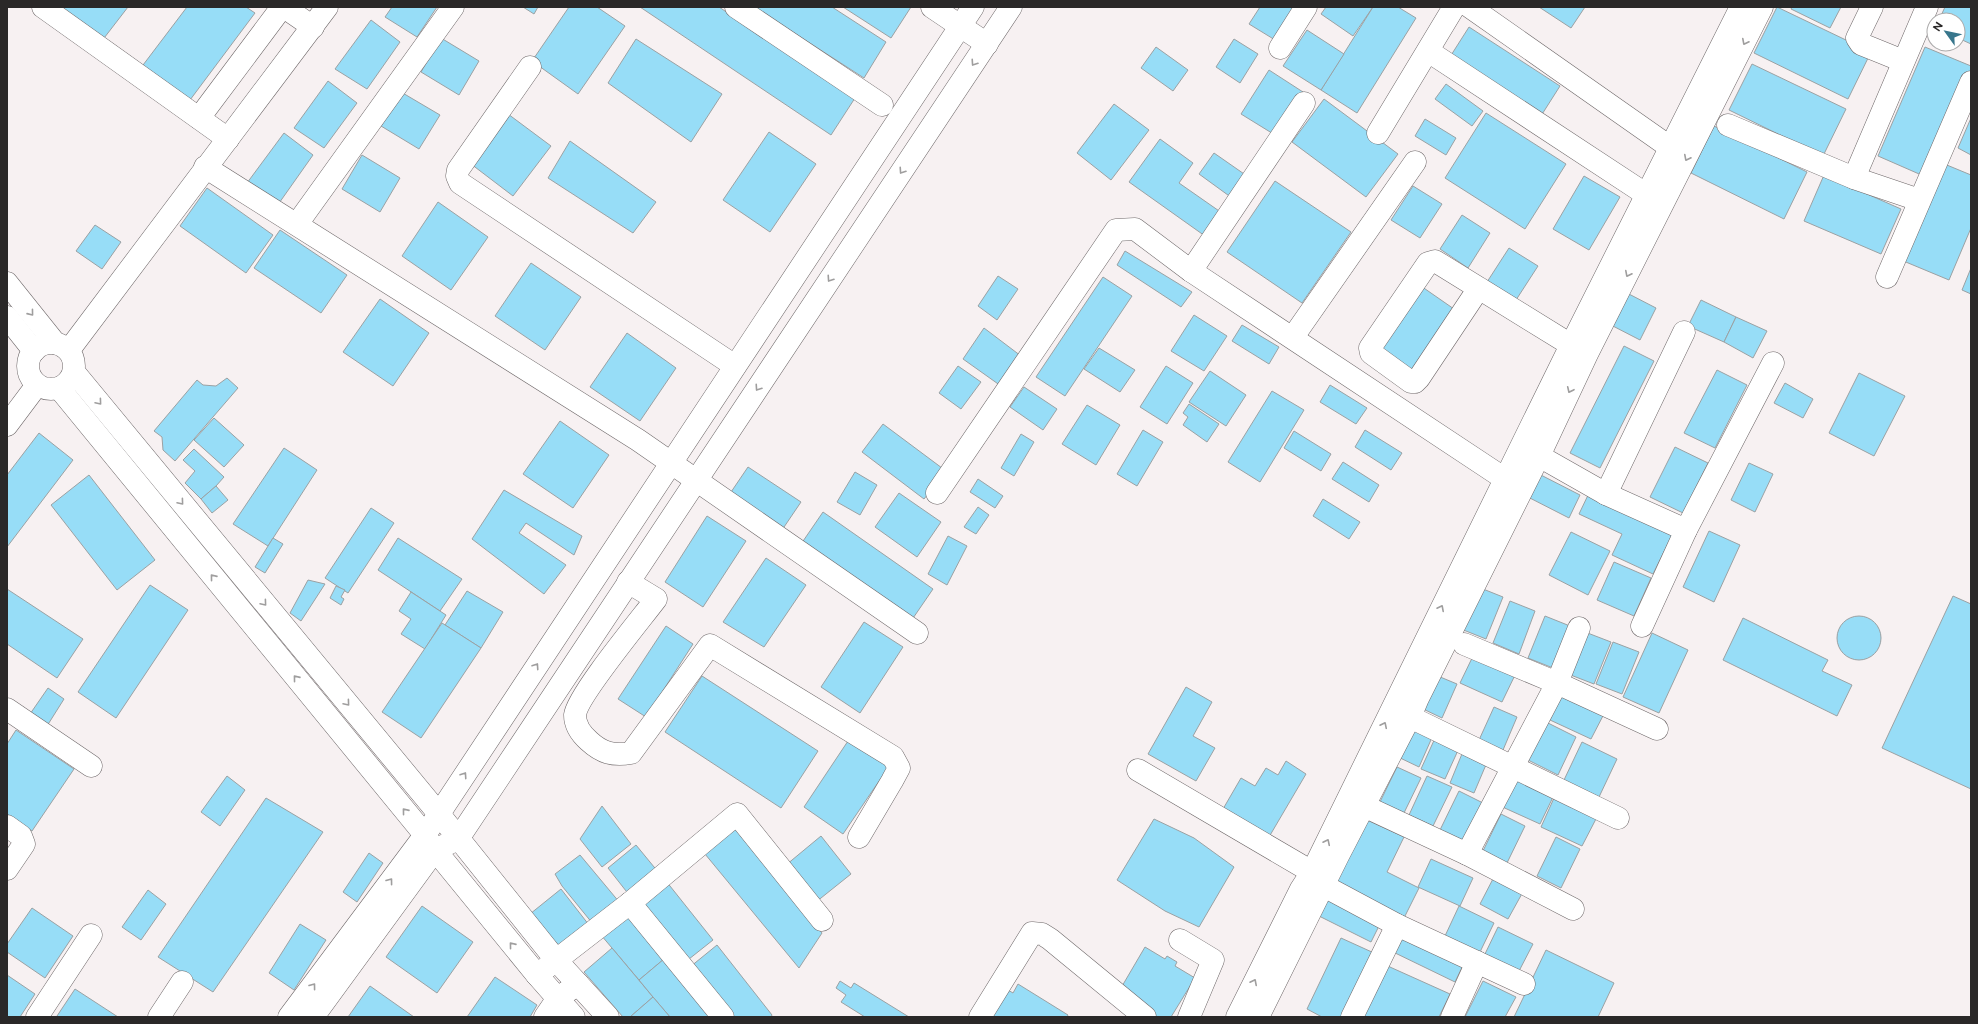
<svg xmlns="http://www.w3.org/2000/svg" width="1978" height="1024" font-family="Figtree,sans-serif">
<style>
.building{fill:#97ddf7;stroke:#9ba1a3}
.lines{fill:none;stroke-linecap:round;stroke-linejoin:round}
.minor-casing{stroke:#6e6869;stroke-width:23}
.tertiary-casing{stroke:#6e6869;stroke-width:23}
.minor{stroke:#fff;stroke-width:22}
.tertiary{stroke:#fff;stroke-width:22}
.oneway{stroke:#9f9e9e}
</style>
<rect width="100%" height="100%" fill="#f7f1f2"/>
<g class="building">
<path d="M57 7H128L101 42Z"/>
<path d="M187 7H246L255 13 187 104 140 69Z"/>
<path d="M392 7H437L417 37 385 17Z"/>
<path d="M523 7H538L534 14Z"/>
<path d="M569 7H597L625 26 578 94 532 61Z"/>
<path d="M640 7H719L855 98 831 135Z"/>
<path d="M754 7H832L886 42 864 78Z"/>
<path d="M843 7H911L891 38Z"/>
<path d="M1260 7H1303L1280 43 1249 24Z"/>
<path d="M1326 7H1373L1353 36 1321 14Z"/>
<path d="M1373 7H1398L1416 18 1357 113 1321 90Z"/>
<path d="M1539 7H1585L1571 28Z"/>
<path d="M1777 7 1871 52 1848 99 1754 53Z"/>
<path d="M1792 7H1841L1830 28 1791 9Z"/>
<path d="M1945 7H1971V44L1958 38V20H1939Z"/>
<path d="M371 20 400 42 367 89 335 69Z"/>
<path d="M1469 27 1560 86 1539 119 1448 60Z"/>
<path d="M1307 30 1344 54 1321 90 1283 66Z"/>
<path d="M441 38 479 61 459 95 421 72Z"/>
<path d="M636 39 722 94 691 142 608 83Z"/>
<path d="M1234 39 1258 54 1240 83 1216 67Z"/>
<path d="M1156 47 1188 70 1173 91 1141 68Z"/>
<path d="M1925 47 1971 66V74L1926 177 1878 156Z"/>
<path d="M1752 64 1846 109 1823 156 1729 110Z"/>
<path d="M1269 70 1303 92 1275 135 1241 114Z"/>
<path d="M328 81 357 103 324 148 294 128Z"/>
<path d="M1446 84 1483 111 1472 126 1435 99Z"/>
<path d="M401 92 440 115 419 149 381 126Z"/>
<path d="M1324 99 1398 154 1366 197 1292 142Z"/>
<path d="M1114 104 1149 130 1111 180 1077 153Z"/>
<path d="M1486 113 1566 164 1525 229 1445 178Z"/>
<path d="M508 114 551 146 513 196 471 164Z"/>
<path d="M1971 118V155L1958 148Z"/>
<path d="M1425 119 1456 138 1446 155 1415 136Z"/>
<path d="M1714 126 1807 172 1784 219 1691 173Z"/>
<path d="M769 132 816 164 770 232 723 200Z"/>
<path d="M284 133 313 155 277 206 247 183Z"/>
<path d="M1160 139 1193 163 1179 183 1222 213 1205 236 1129 182Z"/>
<path d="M570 141 656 202 633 233 548 178Z"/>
<path d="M1214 153 1247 176 1232 198 1199 174Z"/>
<path d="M362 155 400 178 380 212 342 189Z"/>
<path d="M1942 163 1971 175V228L1949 280 1901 260Z"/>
<path d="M1824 175 1901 209 1881 254 1804 221Z"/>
<path d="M1584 176 1620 197 1589 250 1553 229Z"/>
<path d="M1275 181 1351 232 1302 303 1227 252Z"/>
<path d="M1413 186 1442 204 1420 238 1391 220Z"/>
<path d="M207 188 273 235 246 273 180 226Z"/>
<path d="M438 202 488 237 451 290 402 256Z"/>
<path d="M1462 215 1490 233 1468 268 1440 249Z"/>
<path d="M95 225 121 242 102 269 76 251Z"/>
<path d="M280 230 347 275 321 313 254 268Z"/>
<path d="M1509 248 1538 266 1516 300 1487 282Z"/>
<path d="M1125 251 1192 292 1181 307 1117 265Z"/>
<path d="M531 263 581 297 545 350 495 316Z"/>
<path d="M1971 268V294L1962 290Z"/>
<path d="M998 276 1018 289 997 320 978 306Z"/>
<path d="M1103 277 1132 296 1065 396 1036 377Z"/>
<path d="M1418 284 1454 309 1411 374 1374 349Z"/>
<path d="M1625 292 1656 308 1640 340 1609 324Z"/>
<path d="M380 299 429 333 393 386 343 352Z"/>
<path d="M1701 300 1736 317 1724 342 1688 326Z"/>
<path d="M1194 315 1227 336 1204 371 1171 351Z"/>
<path d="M1736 317 1767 331 1753 358 1724 342Z"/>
<path d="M1242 325 1279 347 1269 364 1232 341Z"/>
<path d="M984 328 1021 356 1001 386 963 359Z"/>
<path d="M627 333 676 368 640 421 590 387Z"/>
<path d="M1624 346 1654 361 1600 468 1570 453Z"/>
<path d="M1099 348 1135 370 1120 392 1084 369Z"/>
<path d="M958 366 981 382 961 409 939 393Z"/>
<path d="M1166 366 1193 383 1167 424 1140 407Z"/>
<path d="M1717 370 1747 385 1715 448 1684 433Z"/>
<path d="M1210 371 1246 395 1226 426 1189 402Z"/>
<path d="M1859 373 1905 396 1874 456 1829 433Z"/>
<path d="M227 378 238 388 175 461 163 450 162 437 154 431 197 380 203 385 216 386Z"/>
<path d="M1785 383 1813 399 1803 418 1774 403Z"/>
<path d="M1330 385 1367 408 1356 424 1320 402Z"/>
<path d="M1024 387 1057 409 1043 430 1010 407Z"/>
<path d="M1272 391 1304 410 1260 482 1228 462Z"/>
<path d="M1189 404 1219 424 1207 442 1183 425 1188 417 1183 413Z"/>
<path d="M1087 405 1120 425 1096 465 1062 444Z"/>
<path d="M214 418 244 445 224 467 194 440Z"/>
<path d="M560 421 609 455 573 508 523 474Z"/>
<path d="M883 424 946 471 924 499 862 452Z"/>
<path d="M1143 430 1163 442 1137 486 1117 474Z"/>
<path d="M1365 430 1402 453 1391 470 1355 447Z"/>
<path d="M1294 431 1331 454 1321 471 1284 448Z"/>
<path d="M39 433 73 460 7 547V475Z"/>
<path d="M1021 434 1034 442 1014 476 1001 468Z"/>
<path d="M1675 447 1708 463 1683 513 1650 497Z"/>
<path d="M284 448 317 470 268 546 233 524Z"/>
<path d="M194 449 224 477 216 486 201 499 185 483 195 471 183 460Z"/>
<path d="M1343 462 1379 485 1369 502 1332 479Z"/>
<path d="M1749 463 1773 474 1755 512 1731 500Z"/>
<path d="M748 467 801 502 782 530 729 495Z"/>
<path d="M855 472 877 485 860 515 837 502Z"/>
<path d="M1535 472 1580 495 1569 518 1524 495Z"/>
<path d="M89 475 155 560 117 590 51 505Z"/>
<path d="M978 479 1003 496 995 508 970 492Z"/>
<path d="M216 486 228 500 212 513 201 499Z"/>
<path d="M504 490 582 536 574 555 526 523 519 533 566 565 544 594 472 539Z"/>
<path d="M1590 491 1674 531 1653 574 1612 555 1622 534 1579 514Z"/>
<path d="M899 493 941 522 917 557 875 527Z"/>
<path d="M1323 499 1360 522 1349 539 1313 516Z"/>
<path d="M978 507 989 515 976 534 964 527Z"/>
<path d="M371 508 394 523 348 593 325 578Z"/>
<path d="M823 512 933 589 909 624 799 547Z"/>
<path d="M707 516 746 541 703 607 665 582Z"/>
<path d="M1709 531 1740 545 1714 602 1683 587Z"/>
<path d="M1571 532 1610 551 1588 595 1549 575Z"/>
<path d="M948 536 967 546 947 585 928 574Z"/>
<path d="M273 538 283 544 265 573 255 567Z"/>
<path d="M398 538 462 579 440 611 378 570Z"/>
<path d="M766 558 806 585 764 647 723 622Z"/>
<path d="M1614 562 1651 578 1634 616 1597 600Z"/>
<path d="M308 580 325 584 301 621 290 613Z"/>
<path d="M150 585 188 610 116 718 78 692Z"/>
<path d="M336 586 345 590 341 597 344 599 341 605 330 598Z"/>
<path d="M1478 587 1503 597 1486 639 1461 629Z"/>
<path d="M7 589 83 639 57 678 7 644Z"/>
<path d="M467 591 503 612 481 648 445 625Z"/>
<path d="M411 592 446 615 425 649 401 634 411 619 399 611Z"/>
<path d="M1953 596 1971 604V789L1882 748Z"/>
<path d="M1510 601 1535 611 1519 654 1493 643Z"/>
<path d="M1545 616 1570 626 1553 668 1528 658Z"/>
<circle cx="1859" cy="638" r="22"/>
<path d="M1743 618 1828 660 1822 671 1852 685 1837 716 1723 660Z"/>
<path d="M864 622 903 647 860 713 821 687Z"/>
<path d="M442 623 481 648 421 738 382 712Z"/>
<path d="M666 626 693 644 646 717 618 699Z"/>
<path d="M1585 632 1611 642 1594 684 1568 674Z"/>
<path d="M1652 633 1688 650 1659 713 1623 697Z"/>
<path d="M1613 642 1639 652 1622 694 1596 684Z"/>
<path d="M1474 654 1516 673 1502 702 1460 683Z"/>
<path d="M1433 674 1457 684 1442 718 1419 707Z"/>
<path d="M702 676 818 751 781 808 665 732Z"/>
<path d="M1186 687 1212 702 1193 736 1215 748 1196 781 1148 754Z"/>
<path d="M48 688 64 699 47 726 30 714Z"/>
<path d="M1563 690 1606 710 1591 739 1550 720Z"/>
<path d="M1494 707 1517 717 1503 750 1479 740Z"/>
<path d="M1542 720 1576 737 1558 775 1524 758Z"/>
<path d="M1410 723 1434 733 1419 767 1396 756Z"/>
<path d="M16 730 74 769 32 831 7 814V744Z"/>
<path d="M1436 736 1460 746 1445 779 1421 769Z"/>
<path d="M850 738 890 765 843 834 804 807Z"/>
<path d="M1582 742 1617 759 1599 797 1564 780Z"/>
<path d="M1464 749 1488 760 1474 793 1450 783Z"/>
<path d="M1286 761 1306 774 1269 837 1223 809 1241 778 1255 786 1266 768 1278 775Z"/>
<path d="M1397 767 1421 778 1402 817 1378 806Z"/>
<path d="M227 776 245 790 220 826 201 812Z"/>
<path d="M1427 776 1452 787 1433 826 1409 815Z"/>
<path d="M1512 776 1554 795 1540 824 1498 805Z"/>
<path d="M1459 791 1483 803 1464 842 1440 830Z"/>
<path d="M266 798 323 832 213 992 158 957Z"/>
<path d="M1554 798 1597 817 1582 846 1541 827Z"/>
<path d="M602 806 631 844 602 867 580 839Z"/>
<path d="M1501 814 1525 826 1506 865 1482 853Z"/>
<path d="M1154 819 1194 838 1234 867 1199 927 1165 911 1117 880Z"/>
<path d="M1367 820 1404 837 1387 872 1419 888 1403 920 1334 887Z"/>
<path d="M736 828 822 933 799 968 705 854Z"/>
<path d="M821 836 851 874 816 902 786 865Z"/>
<path d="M1556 837 1580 849 1561 888 1537 876Z"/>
<path d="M636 845 659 873 630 896 608 868Z"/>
<path d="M369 853 383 863 357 902 343 892Z"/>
<path d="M580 855 620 903 593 924 562 886 555 874Z"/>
<path d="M1431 859 1473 878 1460 906 1418 887Z"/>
<path d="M1495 875 1524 890 1508 919 1480 904Z"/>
<path d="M666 881 713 940 684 963 637 904Z"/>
<path d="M561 889 589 925 562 949 530 914Z"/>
<path d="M148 890 166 904 141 940 122 927Z"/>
<path d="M1328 893 1382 920 1371 942 1317 915Z"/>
<path d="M422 906 473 942 437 993 386 957Z"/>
<path d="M1459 906 1494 923 1480 952 1445 936Z"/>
<path d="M32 908 73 936 45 978 7 952V944Z"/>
<path d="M627 913 664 959 639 980 601 935Z"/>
<path d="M300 924 326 940 294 990 269 973Z"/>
<path d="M1498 927 1533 944 1518 973 1484 956Z"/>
<path d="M1398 931 1464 963 1455 982 1389 950Z"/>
<path d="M1341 938 1374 953 1343 1017H1322L1307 1009Z"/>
<path d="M717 945 772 1015 771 1017H730L690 967Z"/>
<path d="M1145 947 1165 959 1167 956 1177 962 1175 966 1195 978 1171 1017H1157L1118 993Z"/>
<path d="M612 948 653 997 630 1017H623L584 972Z"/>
<path d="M1546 950 1614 983 1598 1017H1514Z"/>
<path d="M664 959 712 1017H670L653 997 639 980Z"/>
<path d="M1381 963 1450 994 1439 1017H1357Z"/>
<path d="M7 975 35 994 20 1017H7Z"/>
<path d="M495 977 537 1005 530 1017H467Z"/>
<path d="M840 981 851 988 854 983 909 1017H865L841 1002 846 995 836 988Z"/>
<path d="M1483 981 1516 997 1505 1017H1465Z"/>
<path d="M1018 984 1068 1015 1067 1017H991L1008 990 1013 993Z"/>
<path d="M370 986 414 1017H348Z"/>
<path d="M75 989 118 1017H59L57 1016Z"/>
<path d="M653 997 670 1017H630Z"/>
</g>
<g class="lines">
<defs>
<g id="minor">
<path d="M43 7 228 139"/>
<path d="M284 7 313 27"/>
<path d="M736 7 882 105"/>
<path d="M932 7 987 44"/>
<path d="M1470 7 1671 148"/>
<path d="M1872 7 1857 38 1861 44 1903 61"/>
<path d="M1280 48 1306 7"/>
<path d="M1428 51 1647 195"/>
<path d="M530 67 458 170 457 176 460 183 735 366"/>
<path d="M199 118 282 7"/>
<path d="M1728 125 1854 178 1919 200"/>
<path d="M1378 133 1454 7"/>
<path d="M205 167 638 440 917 633"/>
<path d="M1854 178 1927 7"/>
<path d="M297 224 453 7"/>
<path d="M1191 271 1304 103"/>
<path d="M1887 277 1971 82"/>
<path d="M1479 288 1419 378 1415 382H1411L1371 353 1370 348 1428 263 1435 261 1571 345"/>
<path d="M1293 337 1415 162"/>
<path d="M69 350 327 7"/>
<path d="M7 425 37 385"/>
<path d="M1539 456 1606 494 1686 530"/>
<path d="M937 493 1116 230 1135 229 1191 271 1505 479"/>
<path d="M1606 494 1684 332"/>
<path d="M628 582 656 599C641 619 577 696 575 715 575 726 581 734 589 741 602 753 613 756 631 753L710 645 893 757 899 768 892 781 859 837"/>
<path d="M1642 626 1686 530 1773 363"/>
<path d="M1464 644 1557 683 1657 729"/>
<path d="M7 709 91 766"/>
<path d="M1410 717 1618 818"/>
<path d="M1138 770 1312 872"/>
<path d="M1364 806 1467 854 1573 909"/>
<path d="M7 826 21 836 24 844 7 869"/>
<path d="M1467 854 1557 683 1579 628"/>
<path d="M1324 886 1397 925 1524 984"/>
<path d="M630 903 723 1017"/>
<path d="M1180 940 1213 960 1189 1017"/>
<path d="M537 975 630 903 737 814 822 920"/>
<path d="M37 1017 91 935"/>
<path d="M159 1017 182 982"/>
<path d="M545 1017 558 998 578 984"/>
<path d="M980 1017 1032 933 1042 934 1050 939 1145 1017"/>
<path d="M1352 1017 1397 925"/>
<path d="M1452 1017 1477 962"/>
</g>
<g id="tertiary">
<path d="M7 283 55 343"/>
<path d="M7 317 34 351"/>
<circle cx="51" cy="366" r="23"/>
<path d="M74 372 439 814 556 960 608 1017"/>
<path d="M59 388 425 835 435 850 537 975 574 1017"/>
<path d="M289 1017 425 835 973 7"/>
<path d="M313 1017 435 850 458 839 1011 7"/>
<path d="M1237 1017 1301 889 1312 872 1571 345 1741 7"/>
<path d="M1258 1017 1338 856 1410 717 1418 698 1539 456 1587 354 1762 7"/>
</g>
</defs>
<use href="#minor" class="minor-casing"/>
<use href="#tertiary" class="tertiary-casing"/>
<use href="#minor" class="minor"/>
<use href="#tertiary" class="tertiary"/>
</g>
<defs><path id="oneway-chevron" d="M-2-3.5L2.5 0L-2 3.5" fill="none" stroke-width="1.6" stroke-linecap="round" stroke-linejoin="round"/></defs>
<g class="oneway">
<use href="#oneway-chevron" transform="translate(1745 42) rotate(117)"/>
<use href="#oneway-chevron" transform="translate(974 63) rotate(124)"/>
<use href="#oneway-chevron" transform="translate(1687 158) rotate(117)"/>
<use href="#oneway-chevron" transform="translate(902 171) rotate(124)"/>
<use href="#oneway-chevron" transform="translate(1628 274) rotate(117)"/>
<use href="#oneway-chevron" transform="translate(830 279) rotate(124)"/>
<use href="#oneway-chevron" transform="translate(31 313) rotate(51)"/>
<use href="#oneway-chevron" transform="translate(758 388) rotate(124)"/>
<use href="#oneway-chevron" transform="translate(1570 390) rotate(115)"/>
<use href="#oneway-chevron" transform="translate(99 402) rotate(50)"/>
<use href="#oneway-chevron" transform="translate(181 502) rotate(50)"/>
<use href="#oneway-chevron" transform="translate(213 577) rotate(-129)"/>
<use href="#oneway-chevron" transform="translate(264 603) rotate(50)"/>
<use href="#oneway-chevron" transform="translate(1441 608) rotate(-63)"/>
<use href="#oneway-chevron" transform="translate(536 666) rotate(-56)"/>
<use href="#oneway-chevron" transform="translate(296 678) rotate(-129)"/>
<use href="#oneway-chevron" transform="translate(347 703) rotate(50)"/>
<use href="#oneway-chevron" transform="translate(1384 725) rotate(-64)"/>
<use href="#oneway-chevron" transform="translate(464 775) rotate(-56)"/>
<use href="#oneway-chevron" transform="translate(405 811) rotate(-129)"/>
<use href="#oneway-chevron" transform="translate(1327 842) rotate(-64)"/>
<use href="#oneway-chevron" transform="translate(390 881) rotate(-53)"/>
<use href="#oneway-chevron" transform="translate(512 945) rotate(-129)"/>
<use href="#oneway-chevron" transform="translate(1254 982) rotate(-63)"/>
<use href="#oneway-chevron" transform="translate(313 986) rotate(-53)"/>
</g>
<rect width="1978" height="1024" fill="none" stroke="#2a2828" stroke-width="16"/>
<g transform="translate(1946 32) rotate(303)"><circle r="19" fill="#ffffff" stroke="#aaa9a9"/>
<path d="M0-3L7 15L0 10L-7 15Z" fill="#38768c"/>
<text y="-6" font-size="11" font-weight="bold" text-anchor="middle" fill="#2a2828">N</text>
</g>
</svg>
